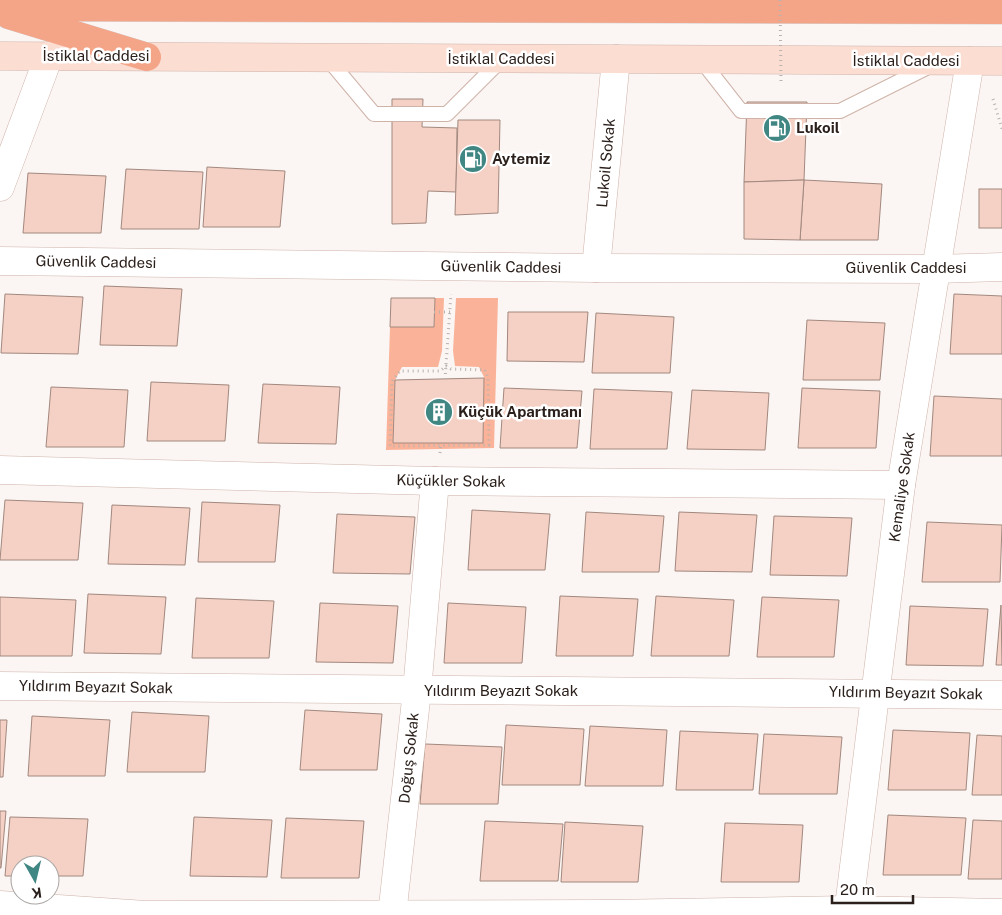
<svg xmlns="http://www.w3.org/2000/svg" width="1002" height="915" font-family="'Public Sans',sans-serif">
<style>
.green{fill:#fab399}
.building{fill:#f5d1c5;stroke:#a2887e}
.lines{fill:none;stroke-linecap:round;stroke-linejoin:round}
.service-casing{stroke:#cfb3a9;stroke-width:16}
.minor-casing{stroke:#cfb3a9;stroke-width:29}
.secondary-casing{stroke:#cfb3a9;stroke-width:29}
.trunk-casing{stroke:#d5d2d2;stroke-width:29}
.path{stroke:#b9b2af;stroke-width:3;stroke-dasharray:1 4;stroke-linecap:butt}
.service{stroke:#fff;stroke-width:14}
.minor{stroke:#fff;stroke-width:28}
.secondary{stroke:#fbddd2;stroke-width:28}
.trunk{stroke:#f4a487;stroke-width:28}
.path-bridge{stroke:#b9b2af;stroke-width:3;stroke-dasharray:1 4;stroke-linecap:butt}
.labels{text-anchor:middle;stroke-width:5;stroke-linejoin:round;paint-order:stroke}
.street-label{font-size:15px;fill:#2b201c;stroke:#fff}
.poi-label{font-size:15px;font-weight:bold;fill:#2b201c;stroke:#fff;text-anchor:start}
</style>
<rect width="100%" height="100%" fill="#fbf5f3"/>
<path class="green" d="M435 298H444L442 351 438 367H402L395 380 393 443H483L484 377 479 367 455 366 453 351 456 298H498L494 448 386 450 390 327H434Z"/>
<g class="building">
<path d="M392 99H423L422 127 457 128 456 192 428 191 426 223 392 224Z"/>
<path d="M747 102H807L804 180 744 182Z"/>
<path d="M458 120H500L498 213 455 215Z"/>
<path d="M207 167 285 171 280 227H203Z"/>
<path d="M126 169 203 172 199 229H121Z"/>
<path d="M28 173 106 176 101 233H23Z"/>
<path d="M804 180 882 184 878 240H800Z"/>
<path d="M804 180 800 240 744 239V182Z"/>
<rect x="979" y="189" width="23" height="39"/>
<path d="M104 286 182 289 177 346 100 345Z"/>
<path d="M5 294 83 297 78 354 1 353Z"/>
<path d="M954 294 1002 296V354H950Z"/>
<path d="M391 298H435L434 327H390Z"/>
<path d="M508 312H588L584 362 507 361Z"/>
<path d="M596 313 674 317 670 373H592Z"/>
<path d="M807 320 885 323 880 380H803Z"/>
<path d="M484 378 483 443H393L395 380Z"/>
<path d="M151 382 229 385 225 441H147Z"/>
<path d="M263 384 340 387 336 444 258 443Z"/>
<path d="M51 387 128 390 124 447H46Z"/>
<path d="M504 388 582 391 577 448H500Z"/>
<path d="M802 388 880 391 876 448H798Z"/>
<path d="M594 389 672 392 667 449H590Z"/>
<path d="M692 390 769 393 765 450 687 449Z"/>
<path d="M934 396 1002 399V456H930Z"/>
<path d="M5 500 83 503 78 560H0Z"/>
<path d="M202 502 280 505 275 562H198Z"/>
<path d="M112 505 190 508 185 565 108 564Z"/>
<path d="M472 510 550 514 545 570H468Z"/>
<path d="M586 512 664 516 659 572H582Z"/>
<path d="M679 512 757 515 752 572 675 571Z"/>
<path d="M337 514 415 517 410 574 333 573Z"/>
<path d="M774 516 852 518 847 576 770 575Z"/>
<path d="M927 522 1002 525 1000 582H922Z"/>
<path d="M88 594 166 597 161 654 84 653Z"/>
<path d="M560 596 638 599 633 656H556Z"/>
<path d="M656 596 734 600 729 656H651Z"/>
<path d="M0 597 76 600 72 656H0Z"/>
<path d="M762 597 839 600 834 657H757Z"/>
<path d="M196 598 274 601 269 658H192Z"/>
<path d="M320 603 398 606 393 663 316 662Z"/>
<path d="M448 603 526 607 522 663H444Z"/>
<path d="M1001 605 1002 665H996Z"/>
<path d="M910 606 988 609 983 666 906 665Z"/>
<path d="M305 710 382 714 377 770H300Z"/>
<path d="M132 712 209 716 205 772H127Z"/>
<path d="M32 716 110 720 105 776H28Z"/>
<path d="M0 720H7L3 777H0Z"/>
<path d="M506 725 584 729 580 785H502Z"/>
<path d="M590 726 667 730 663 786H585Z"/>
<path d="M893 730 970 733 966 790H888Z"/>
<path d="M680 731 758 734 753 790H676Z"/>
<path d="M764 734 842 737 837 794H759Z"/>
<path d="M977 735 1002 736V795H972Z"/>
<path d="M425 744 502 747 498 804H420Z"/>
<path d="M0 811H6L1 868H0Z"/>
<path d="M888 815 966 818 961 875H883Z"/>
<path d="M10 817 88 819 83 876H50V865H20V876H5Z"/>
<path d="M194 817 272 820 267 877 190 876Z"/>
<path d="M286 818 364 821 359 878H281Z"/>
<path d="M973 820 1002 821V879H968Z"/>
<path d="M485 821 563 824 558 881H480Z"/>
<path d="M565 822 643 826 638 882H561Z"/>
<path d="M725 823 803 825 799 882H721Z"/>
</g>
<g class="lines">
<defs>
<g id="service">
<path d="M328 59 374 114H447L501 60"/>
<path d="M701 60 741 111H840L930 66"/>
</g>
<g id="minor">
<path d="M0 187 49 56"/>
<path d="M0 261 596 268 936 269 1002 267"/>
<path d="M596 268 616 59"/>
<path d="M0 470 435 481 901 485"/>
<path d="M0 686 1002 695"/>
<path d="M0 905 145 915 605 914 849 910 1002 913"/>
<path d="M392 915 417 691 435 481"/>
<path d="M848 915 901 485 970 61"/>
</g>
<path id="secondary" d="M0 56 1002 61"/>
<g id="trunk">
<path d="M0 7 1002 10"/>
<path d="M9 15 147 57"/>
</g>
</defs>
<use href="#service" class="service-casing"/>
<use href="#minor" class="minor-casing"/>
<use href="#secondary" class="secondary-casing"/>
<use href="#trunk" class="trunk-casing"/>
<g class="path">
<path d="M993 99 1002 129"/>
<path d="M434 312H450"/>
<path d="M446 366 451 369 485 370 488 377 489 445 390 446 392 381 400 371H440Z"/>
<path d="M445 379 451 294"/>
<path d="M440 453 441 443"/>
</g>
<use href="#service" class="service"/>
<use href="#minor" class="minor"/>
<use href="#secondary" class="secondary"/>
<use href="#trunk" class="trunk"/>
<path class="path-bridge" d="M780 0 781 81"/>
</g>
<defs>
<symbol id="fuel-disc" viewBox="-11 -11 22 22"><circle r="9.5" fill="#408783" stroke="#fff"/><path d="M-5.5-6h7V0h2V4h1.3V-2.5L3-4.5l.8-.8L6-3V5H2.5V1h-1V6h-7ZM-4.2-4.7v3.2H.2V-4.7Z" fill="#fff"/></symbol>
<symbol id="building-disc" viewBox="-11 -11 22 22"><circle r="9.5" fill="#408783" stroke="#fff"/><path d="M-4-6H4V6H1V3H-1V6H-4ZM-2.5-4.3h1.7v1.8h-1.7ZM.8-4.3h1.7v1.8H.8ZM-2.5-1h1.7V.8h-1.7ZM.8-1h1.7V.8H.8Z" fill="#fff"/></symbol>
</defs>
<g fill-rule="evenodd">
<use href="#fuel-disc" x="761" y="112" width="32" height="32"/>
<use href="#fuel-disc" x="457" y="143" width="32" height="32"/>
<use href="#building-disc" x="423" y="396" width="32" height="32"/>
</g>
<g class="labels">
<g class="street-label">
<text x="96" y="61">İstiklal Caddesi</text>
<text x="501" y="64">İstiklal Caddesi</text>
<text x="906" y="66">İstiklal Caddesi</text>
<text transform="translate(606 163) rotate(-85)" y="5">Lukoil Sokak</text>
<text transform="translate(96 262) rotate(1)" y="5">Güvenlik Caddesi</text>
<text transform="translate(501 267) rotate(1)" y="5">Güvenlik Caddesi</text>
<text x="906" y="273">Güvenlik Caddesi</text>
<text transform="translate(451 481) rotate(1)" y="5">Küçükler Sokak</text>
<text transform="translate(902 487) rotate(-82)" y="5">Kemaliye Sokak</text>
<text transform="translate(96 687) rotate(1)" y="5">Yıldırım Beyazıt Sokak</text>
<text x="501" y="696">Yıldırım Beyazıt Sokak</text>
<text transform="translate(906 693) rotate(1)" y="5">Yıldırım Beyazıt Sokak</text>
<text transform="translate(409 758) rotate(-84)" y="5">Doğuş Sokak</text>
</g>
<g class="poi-label">
<text x="796" y="133">Lukoil</text>
<text x="492" y="164">Aytemiz</text>
<text x="458" y="417">Küçük Apartmanı</text>
</g>
</g>
<g transform="translate(35 880) rotate(172)"><circle r="24" fill="#ffffff" stroke="#aaa6a4"/>
<path d="M0-4L9 19L0 12L-9 19Z" fill="#408783"/>
<text y="-8" font-size="14" font-weight="bold" text-anchor="middle" fill="#2b201c">K</text>
</g>
<path d="M832 895v8h81v-8" fill="none" stroke="#2b201c" stroke-width="2.5"/>
<text x="840" y="895" font-size="15" fill="#2b201c" stroke="#ffffff" stroke-width="4" paint-order="stroke">20 m</text>
</svg>
